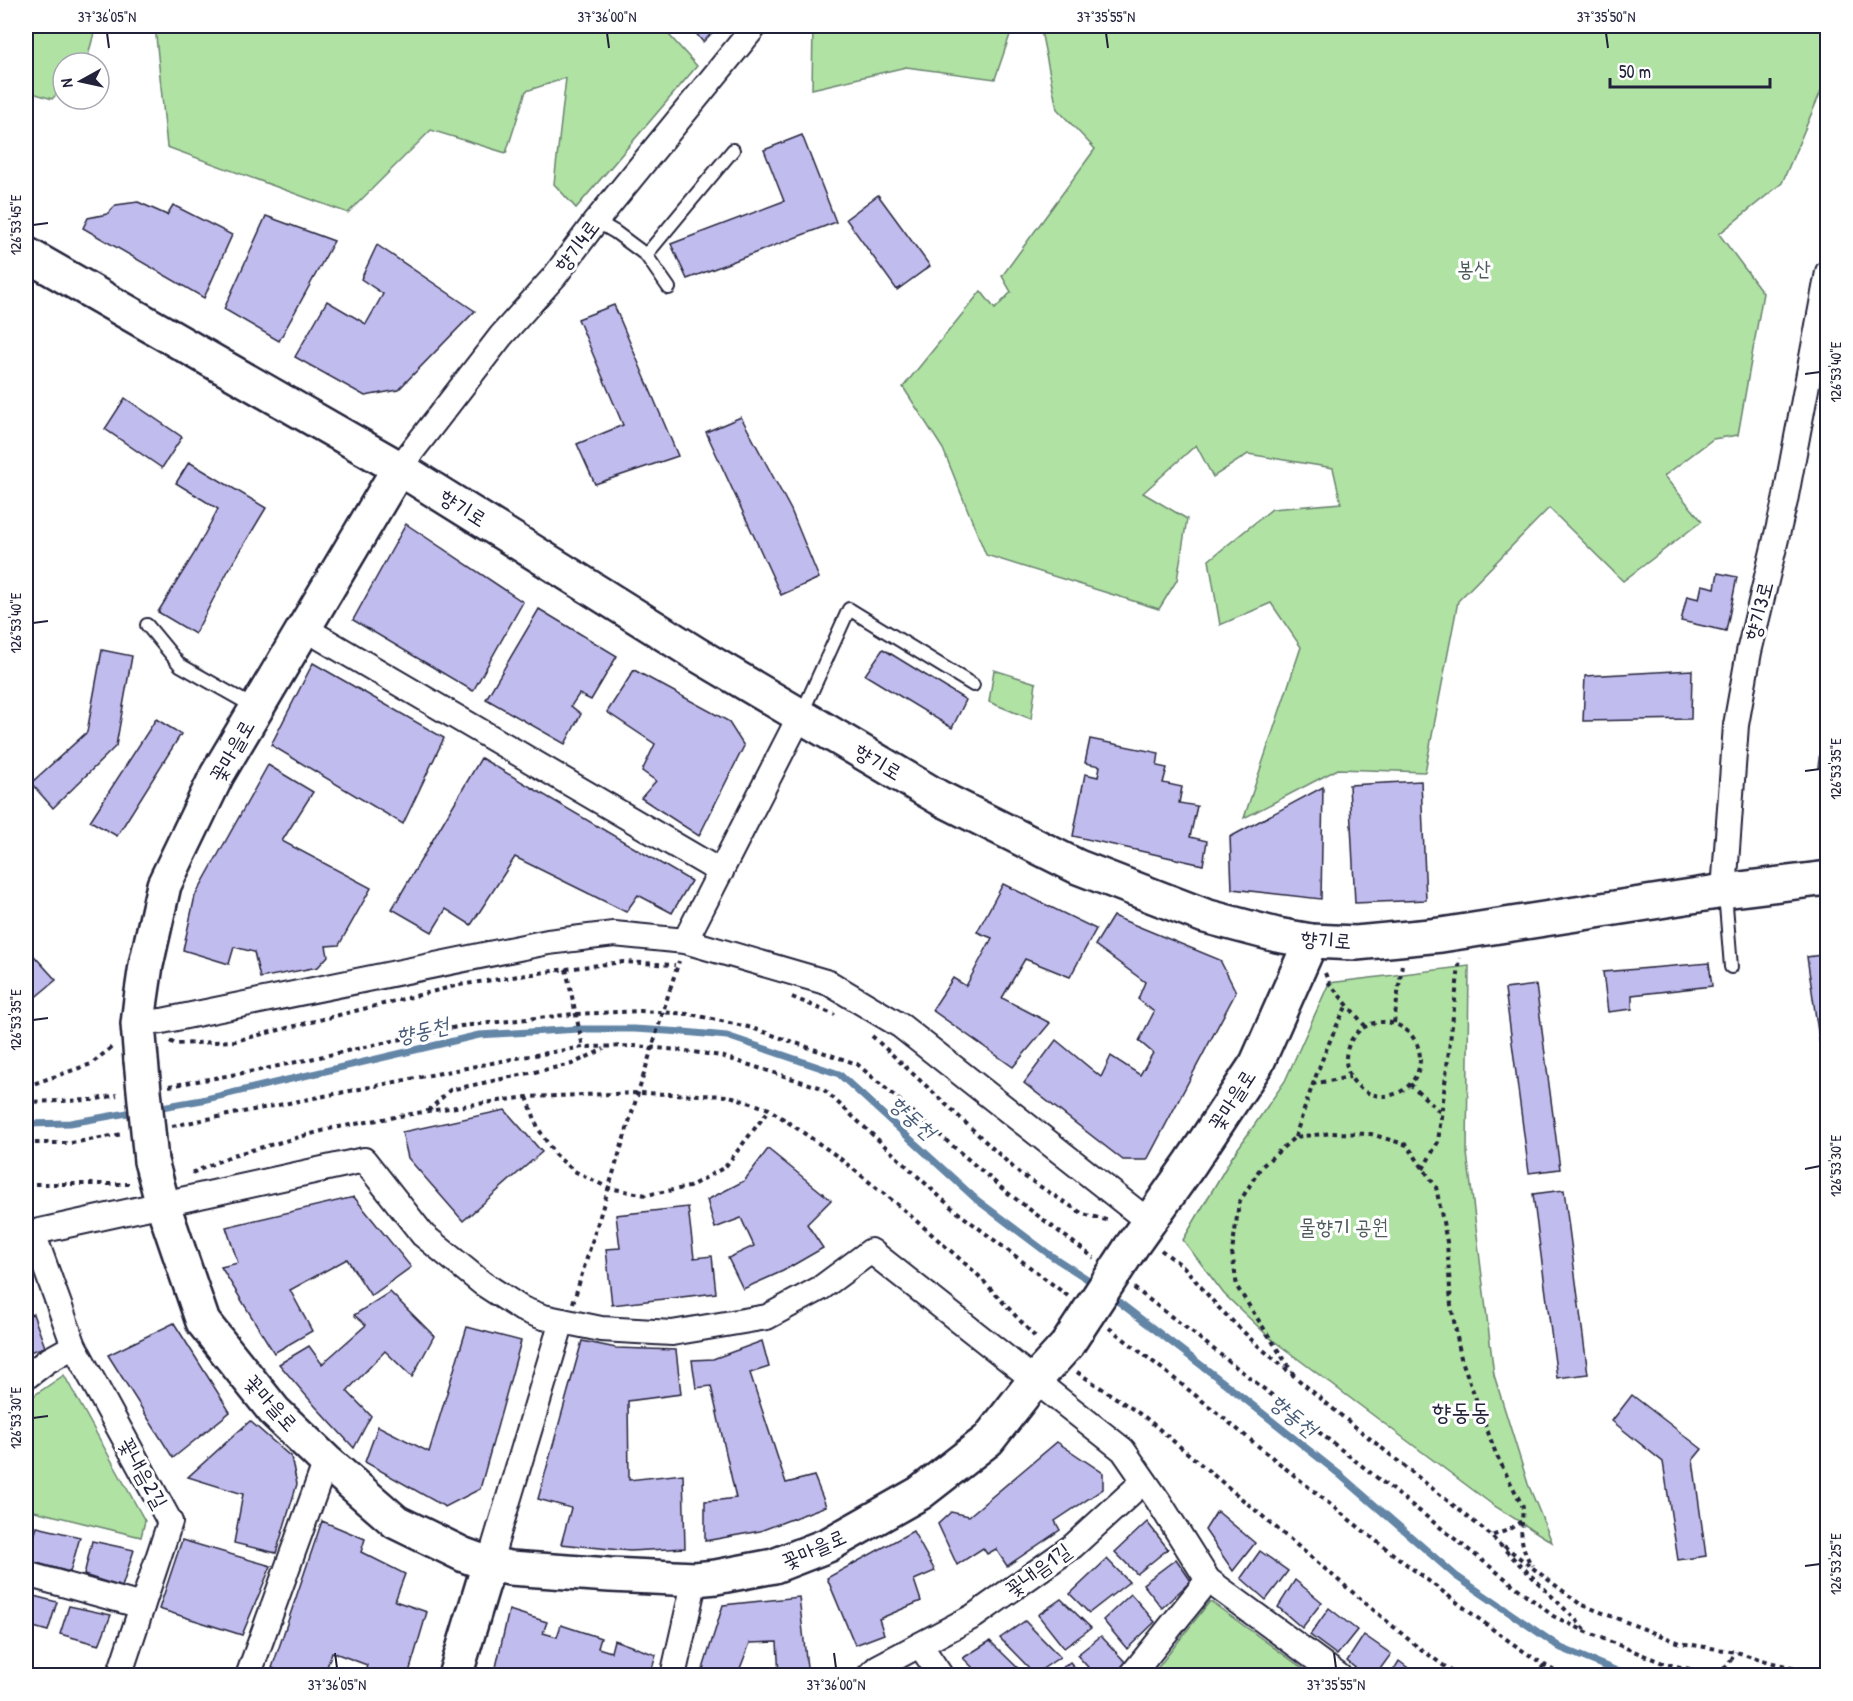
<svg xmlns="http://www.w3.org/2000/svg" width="1853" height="1701" font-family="'Patrick Hand','Poor Story',sans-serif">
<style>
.green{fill:#b0e2a3;stroke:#69826f;stroke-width:1.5}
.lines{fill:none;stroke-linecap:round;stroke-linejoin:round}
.stream{stroke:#6385a6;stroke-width:7}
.building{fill:#c1bcee;stroke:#22223b;stroke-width:1.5}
.lane-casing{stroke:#22223b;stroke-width:16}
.street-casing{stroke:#22223b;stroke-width:28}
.secondary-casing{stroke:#22223b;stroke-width:38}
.path{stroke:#22223b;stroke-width:4;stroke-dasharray:4.5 4.5;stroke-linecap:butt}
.lane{stroke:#fff;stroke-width:12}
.street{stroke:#fff;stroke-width:24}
.secondary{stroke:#fff;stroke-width:33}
.secondary-bridge-casing{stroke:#22223b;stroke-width:38;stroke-linecap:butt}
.path-bridge{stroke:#22223b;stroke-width:4;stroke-dasharray:4.5 4.5;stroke-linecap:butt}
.secondary-bridge{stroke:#fff;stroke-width:33}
.ticks{fill:none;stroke:#22223b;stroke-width:2}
.labels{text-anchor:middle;stroke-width:6;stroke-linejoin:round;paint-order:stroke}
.street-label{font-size:21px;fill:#22223b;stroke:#fff}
.park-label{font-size:21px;fill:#4d5c5a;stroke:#fff}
.water-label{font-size:22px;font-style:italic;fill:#485c79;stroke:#fff}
.quarter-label{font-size:24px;fill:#22223b;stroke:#fff}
.neatline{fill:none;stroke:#22223b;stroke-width:2}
.ticks-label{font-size:15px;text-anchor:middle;fill:#22223b}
</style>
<rect width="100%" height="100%" fill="#fff"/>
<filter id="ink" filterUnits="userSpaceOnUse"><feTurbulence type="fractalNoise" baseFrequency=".0167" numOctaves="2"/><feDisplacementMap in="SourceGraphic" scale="12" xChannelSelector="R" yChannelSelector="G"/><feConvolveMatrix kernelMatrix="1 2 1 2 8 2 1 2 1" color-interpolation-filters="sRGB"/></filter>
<g filter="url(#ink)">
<g class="green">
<path d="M26 26H96L86 63H63V88L52 99 26 91Z"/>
<path d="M155 26H661L697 66 576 208 554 184 566 78 526 91 506 153 431 130 348 213 167 147Z"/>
<path d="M813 26H1013L995 79 906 67 812 89Z"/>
<path d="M1040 26H1818L1827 36V77L1782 183 1719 234 1763 293 1738 435 1713 439 1664 476 1702 521 1623 581 1549 508 1458 601 1425 772 1338 769 1244 818 1301 647 1271 603 1220 625 1209 560 1272 509 1341 503 1333 468 1248 454 1213 477 1196 445 1143 493 1187 519 1177 580 1159 609 986 555 943 449 903 387 981 291 995 309 1011 292 1002 276 1095 149 1057 109Z"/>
<path d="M994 670 1036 683 1031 719 989 702Z"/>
<path d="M1469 966 1467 1153 1494 1375 1528 1484 1552 1542 1493 1505 1270 1338 1224 1294 1183 1240 1232 1157 1285 1081 1329 983Z"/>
<path d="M64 1375 145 1521 141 1537 26 1509V1401Z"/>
<path d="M1210 1601 1312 1675H1152Z"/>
</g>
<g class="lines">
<g class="stream">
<path d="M156 1108 202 1100 479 1035 579 1029H634L684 1032 727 1036 839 1074 977 1200 1050 1255 1095 1284"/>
<path d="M26 1124 70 1123 139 1111"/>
<path d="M1111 1296 1227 1385 1339 1474 1456 1576 1561 1648 1629 1676"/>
</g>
</g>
<g class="building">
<path d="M690 26H719L703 42Z"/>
<path d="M802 135 836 222 687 279 671 244 784 201 764 150Z"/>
<path d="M878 195 930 266 897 290 846 219Z"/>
<path d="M138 202 167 215 173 205 232 235 204 298 83 228 88 218 107 214 116 205Z"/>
<path d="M266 216 334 241 279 341 224 309Z"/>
<path d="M377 245 475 311 398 390 365 396 295 357 327 301 366 324 383 294 361 279Z"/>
<path d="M614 305 678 456 595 484 577 444 623 425 578 319Z"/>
<path d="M125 398 182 437 162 468 105 429Z"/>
<path d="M741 417 791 510 819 578 781 595 706 432Z"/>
<path d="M189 462 266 508 228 571 195 634 158 612 194 554 218 509 176 483Z"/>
<path d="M406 524 523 602 473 691 353 620Z"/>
<path d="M1718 573 1737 577 1726 631 1681 621 1687 596 1699 599 1702 585 1715 588Z"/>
<path d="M539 609 617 656 591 700 579 694 571 706 581 714 565 744 486 699Z"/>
<path d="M883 649 966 700 952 728 865 675Z"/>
<path d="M102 650 132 656 116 746 53 808 31 783 87 732Z"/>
<path d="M313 663 444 738 403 824 271 745Z"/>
<path d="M634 670 728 721 744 746 699 836 641 798 656 781 642 771 655 744 607 712Z"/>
<path d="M1692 670 1691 719 1583 721 1585 676Z"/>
<path d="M1828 693V768L1818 767Z"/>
<path d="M156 719 181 734 117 836 90 821Z"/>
<path d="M1090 739 1159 753 1157 766 1167 768 1163 783 1182 787 1179 803 1197 806 1190 837 1207 841 1203 865 1073 836 1085 774 1098 777 1100 766 1085 763Z"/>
<path d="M481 758 691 881 672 913 638 895 626 912 515 857 471 925 446 909 432 932 392 909Z"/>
<path d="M268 765 313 792 282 841 371 888 339 945 326 946 328 956 318 967 260 978 254 952 234 947 229 964 183 950 195 896Z"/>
<path d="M1421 781 1426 900 1355 903 1349 785Z"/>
<path d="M1323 787 1321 899 1232 889 1230 837Z"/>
<path d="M1003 884 1096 929 1070 977 1025 959 1002 998 1050 1023 1013 1067 932 1010 953 978 966 986 992 938 977 932Z"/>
<path d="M1113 916 1220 960 1236 992 1147 1160H1123L1024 1083 1056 1040 1101 1077 1111 1056 1140 1075 1153 1053 1139 1041 1154 1012 1138 999 1145 982 1095 945Z"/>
<path d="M26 947 56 980 26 1005Z"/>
<path d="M1828 954V1100L1807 957Z"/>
<path d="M1709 963 1712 986 1632 995V1009L1608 1012 1603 972Z"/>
<path d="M1536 985 1560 1169 1529 1173 1505 989Z"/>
<path d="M505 1110 542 1152 463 1221 408 1158 402 1132Z"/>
<path d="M768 1149 831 1200 807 1224 823 1248 783 1271 743 1289 728 1258 754 1246 741 1218 715 1228 707 1200 744 1181Z"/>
<path d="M1564 1190 1588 1374 1557 1378 1533 1194Z"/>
<path d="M354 1197 411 1267 371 1296 347 1259 290 1290 312 1331 274 1353 221 1267 238 1263 226 1227Z"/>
<path d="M688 1207 694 1258 712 1256 716 1293 612 1305 606 1249 620 1248 616 1215Z"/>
<path d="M390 1292 434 1336 412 1377 385 1351 347 1391 371 1416 354 1448 315 1406 279 1364 309 1346 322 1364 366 1325 354 1315Z"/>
<path d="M33 1314 45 1347 26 1353V1316Z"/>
<path d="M174 1323 230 1412 173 1458 108 1355Z"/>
<path d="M467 1327 521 1341 480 1489 445 1507 365 1462 378 1426 429 1452Z"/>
<path d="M582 1341 616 1348 676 1350 681 1394 628 1401 629 1480 683 1474 685 1548 630 1551 561 1544 571 1508 538 1499Z"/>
<path d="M762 1341 769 1367 750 1373 786 1483 814 1476 826 1506 760 1531 705 1541V1501L720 1500 736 1498 711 1386 696 1388 692 1360 713 1359Z"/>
<path d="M1632 1395 1702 1449 1693 1460 1706 1556 1678 1560 1663 1462 1612 1421Z"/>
<path d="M250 1421 291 1457 297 1484 276 1553 234 1543 243 1494 188 1477Z"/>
<path d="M1057 1442 1103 1473V1489L1055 1521 1060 1530 1007 1566 996 1549 987 1554 983 1548 957 1565 938 1524 951 1512 969 1516Z"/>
<path d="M1217 1511 1255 1543 1233 1571 1205 1530Z"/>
<path d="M322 1521 365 1539 361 1552 405 1574 395 1601 427 1612 408 1676H364L367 1665 332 1652 324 1676H293L272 1668Z"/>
<path d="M1147 1522 1168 1549 1137 1574 1115 1552Z"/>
<path d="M37 1527 80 1537 70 1572 26 1560Z"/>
<path d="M913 1531 935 1571 914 1580 921 1601 879 1619 884 1634 855 1645 827 1578Z"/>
<path d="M182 1540 271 1566 242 1635 159 1609Z"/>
<path d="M92 1541 134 1550 122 1587 84 1575Z"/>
<path d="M1260 1551 1288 1571 1266 1600 1241 1578Z"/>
<path d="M1107 1559 1129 1582 1089 1613 1070 1594Z"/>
<path d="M1176 1559 1191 1581 1162 1608 1143 1584Z"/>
<path d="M1295 1580 1322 1602 1302 1628 1278 1607Z"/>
<path d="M26 1594 57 1602 48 1631 26 1625Z"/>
<path d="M1131 1594 1155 1622 1127 1649 1103 1620Z"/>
<path d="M799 1597 808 1676H779L777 1642 750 1643 737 1676H721L703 1669 723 1605Z"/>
<path d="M1061 1599 1091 1628 1064 1648 1038 1615Z"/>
<path d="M69 1606 111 1615 99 1645 60 1634Z"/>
<path d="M1329 1608 1357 1630 1337 1655 1310 1635Z"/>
<path d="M509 1610 547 1622 543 1633 557 1637 561 1625 601 1638 598 1648 611 1652 614 1640 656 1655 650 1676H494Z"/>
<path d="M1025 1621 1060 1657 1035 1674 1000 1638Z"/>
<path d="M1364 1635 1391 1654 1375 1676H1365L1347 1661Z"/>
<path d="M1101 1636 1128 1665 1117 1676H1096L1077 1655Z"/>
<path d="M990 1641 1026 1676H981L963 1658Z"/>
<path d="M1399 1661 1419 1676H1390Z"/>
<path d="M1070 1662 1082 1676H1052Z"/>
</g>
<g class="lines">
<defs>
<g id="lane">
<path d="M596 221 615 232 646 255 669 288"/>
<path d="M646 255 733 150"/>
<path d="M147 625 180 665 256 708"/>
<path d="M801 715 849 609 973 685"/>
<path d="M1725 893 1731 967"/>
</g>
<g id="street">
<path d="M399 468 501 336 554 277 596 221 755 26"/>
<path d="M304 628 721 872"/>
<path d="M1724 891 1736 725 1749 652 1785 501 1828 272"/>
<path d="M685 941 800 716"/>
<path d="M138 1024 162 1021 548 942 614 934 685 941 829 983 901 1026 1148 1221"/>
<path d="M33 1233 74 1346 170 1522 119 1676"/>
<path d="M26 1234 364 1160 423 1235 482 1283 522 1309 543 1317 601 1329 672 1333 767 1317 821 1288 871 1251 1123 1450 1159 1502 1208 1580 1339 1676"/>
<path d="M26 1377 47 1361 74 1346"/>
<path d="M489 1564 562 1321"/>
<path d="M26 1574 142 1606"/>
<path d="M920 1645 941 1676"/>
<path d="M248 1676 326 1461"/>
<path d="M673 1676 695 1579"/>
<path d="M869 1676 878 1667 974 1616 1073 1546 1144 1481"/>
<path d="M1131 1676 1208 1580"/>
</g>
<g id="secondary">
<path d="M26 254 399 468 698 655 938 797 1078 867 1205 916 1277 935 1311 941 1356 943 1441 935 1724 891 1828 878"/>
<path d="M141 1060 138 1024 141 999 146 965 164 885 217 775 399 468"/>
<path d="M151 1161 163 1205 203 1322 275 1412 326 1461 396 1522 464 1555 489 1564 510 1568 610 1575 695 1579 716 1577 774 1566 828 1545 920 1493 988 1440 1035 1380 1067 1345"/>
<path d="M1131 1247 1190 1164 1257 1063 1311 941"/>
<path d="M455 1676 489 1564"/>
</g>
</defs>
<use href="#lane" class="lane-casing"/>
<use href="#street" class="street-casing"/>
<use href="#secondary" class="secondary-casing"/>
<g class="path">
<path d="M566 969 583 1047"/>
<path d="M1325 973 1329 983 1366 1027"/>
<path d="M670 989 679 961"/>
<path d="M792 997 835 1015"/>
<circle cx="1383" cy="1059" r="37"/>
<path d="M1394 1023 1402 964"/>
<path d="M872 1036 937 1096 1019 1173 1083 1214 1110 1221"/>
<path d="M170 1041 175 1044 235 1041 459 985 566 969 623 962 675 965"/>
<path d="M26 1083 33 1084 91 1064 113 1046"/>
<path d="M1312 1084 1350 1077"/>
<path d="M1410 1084 1441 1113"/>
<path d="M169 1086 260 1070 461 1026 575 1014 641 1011 690 1014 752 1028 857 1064 1004 1190 1094 1258"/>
<path d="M527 1097 538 1128 555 1155 576 1172 609 1188 646 1195 689 1187 725 1167 769 1110"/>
<path d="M26 1102 92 1100 117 1095"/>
<path d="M428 1111 450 1090 572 1064 604 1049"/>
<path d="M172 1126 517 1058 583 1047 635 1046 679 1050 721 1056 822 1088 952 1208 1068 1296"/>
<path d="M1295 1137C1310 1091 1325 1047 1347 1005"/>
<path d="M26 1143H71L123 1134"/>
<path d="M1423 1169 1438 1142 1460 958"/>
<path d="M192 1173 233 1155 333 1128 428 1111 527 1097 639 1093 730 1096 769 1109 837 1156 904 1210 977 1274 1037 1339"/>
<path d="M26 1184H129"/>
<path d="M1161 1250 1184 1267 1218 1307 1256 1344 1338 1413 1493 1537"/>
<path d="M1134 1288 1189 1330 1553 1616 1589 1633 1663 1663 1721 1676"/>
<path d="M573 1303 643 1077"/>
<path d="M1109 1328C1218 1410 1320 1500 1430 1582 1473 1614 1516 1649 1563 1676"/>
<path d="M1077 1372 1146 1418 1414 1644 1458 1676"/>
<path d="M1294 1375 1237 1287 1232 1252 1239 1203 1261 1167 1295 1137 1332 1133 1371 1134 1407 1145 1436 1187 1447 1242 1451 1305 1461 1358 1496 1454 1523 1507 1522 1521 1508 1530 1491 1536 1586 1630"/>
<path d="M1522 1522C1520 1539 1523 1551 1532 1566"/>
<path d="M1504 1546 1580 1604 1680 1643 1736 1652 1773 1663 1828 1675"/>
<path d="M1731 1660 1736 1652"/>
<path d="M1536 1676 1544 1665"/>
</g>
<use href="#lane" class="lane"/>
<use href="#street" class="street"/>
<use href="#secondary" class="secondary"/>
<defs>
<g id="secondary-bridge">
<path d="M141 1060 151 1161"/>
<path d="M1067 1345 1131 1247"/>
</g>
</defs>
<use href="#secondary-bridge" class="secondary-bridge-casing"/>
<g class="path-bridge">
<path d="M643 1077 670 989"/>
<path d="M1718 1676 1731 1660"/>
</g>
<use href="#secondary-bridge" class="secondary-bridge"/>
</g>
</g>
<path class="ticks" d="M107 33 109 48M607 33 609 48M1106 33 1108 48M1606 33 1608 48M33 225 48 223M1805 374 1820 372M33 623 48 621M1805 771 1820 769M33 1020 48 1018M1805 1169 1820 1166M33 1418 48 1416M1805 1566 1820 1564M335 1653 337 1668M834 1653 836 1668M1334 1653 1336 1668"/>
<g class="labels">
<g class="street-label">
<text transform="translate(577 246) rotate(-53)" y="7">향기4로</text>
<text transform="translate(463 508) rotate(32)" y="7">향기로</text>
<text transform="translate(1759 611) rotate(-76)" y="7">향기3로</text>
<text transform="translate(232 751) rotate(-60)" y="7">꽃마을로</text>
<text transform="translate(878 762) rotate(31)" y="7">향기로</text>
<text transform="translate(1326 940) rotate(4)" y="7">향기로</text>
<text transform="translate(1232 1100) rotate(-57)" y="7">꽃마을로</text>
<text transform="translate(271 1403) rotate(48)" y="7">꽃마을로</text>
<text transform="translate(143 1473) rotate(61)" y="7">꽃내음2길</text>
<text transform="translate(814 1549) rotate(-24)" y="7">꽃마을로</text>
<text transform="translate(1038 1570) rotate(-36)" y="7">꽃내음1길</text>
</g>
<g class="park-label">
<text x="1474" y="276">봉산</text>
<text x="1344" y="1234">물향기 공원</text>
</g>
<g class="water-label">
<text transform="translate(422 1030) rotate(-13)" y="8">향동천</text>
<text transform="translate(913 1117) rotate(42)" y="8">향동천</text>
<text transform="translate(1294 1415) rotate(39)" y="8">향동천</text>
</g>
<g class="quarter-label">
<text x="1461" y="1420">향동동</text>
</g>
</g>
<rect width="1853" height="1701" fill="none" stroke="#fff" stroke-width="66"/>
<g transform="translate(81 81) rotate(262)"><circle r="28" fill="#ffffff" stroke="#a7a7b1" stroke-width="1.5"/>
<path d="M0-4.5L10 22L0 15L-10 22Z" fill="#22223b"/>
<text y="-9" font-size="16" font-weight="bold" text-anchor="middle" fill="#22223b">N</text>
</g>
<path d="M1610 78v9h160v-9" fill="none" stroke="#22223b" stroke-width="3"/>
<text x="1619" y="78" font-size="18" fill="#22223b" stroke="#ffffff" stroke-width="4.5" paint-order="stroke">50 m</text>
<rect x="33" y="33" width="1787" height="1635" class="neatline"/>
<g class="ticks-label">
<text x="107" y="22">37°36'05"N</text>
<text x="607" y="22">37°36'00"N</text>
<text x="1106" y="22">37°35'55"N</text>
<text x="1606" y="22">37°35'50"N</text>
<text transform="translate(16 225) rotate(-90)" y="5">126°53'45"E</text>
<text transform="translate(1836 372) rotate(-90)" y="5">126°53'40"E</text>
<text transform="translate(16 623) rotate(-90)" y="5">126°53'40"E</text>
<text transform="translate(1836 769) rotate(-90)" y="5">126°53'35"E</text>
<text transform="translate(16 1020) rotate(-90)" y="5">126°53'35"E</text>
<text transform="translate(1836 1166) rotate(-90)" y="5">126°53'30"E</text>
<text transform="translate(16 1418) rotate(-90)" y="5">126°53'30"E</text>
<text transform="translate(1836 1564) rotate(-90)" y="5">126°53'25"E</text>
<text x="337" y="1690">37°36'05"N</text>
<text x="836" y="1690">37°36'00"N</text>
<text x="1336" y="1690">37°35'55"N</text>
</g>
</svg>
